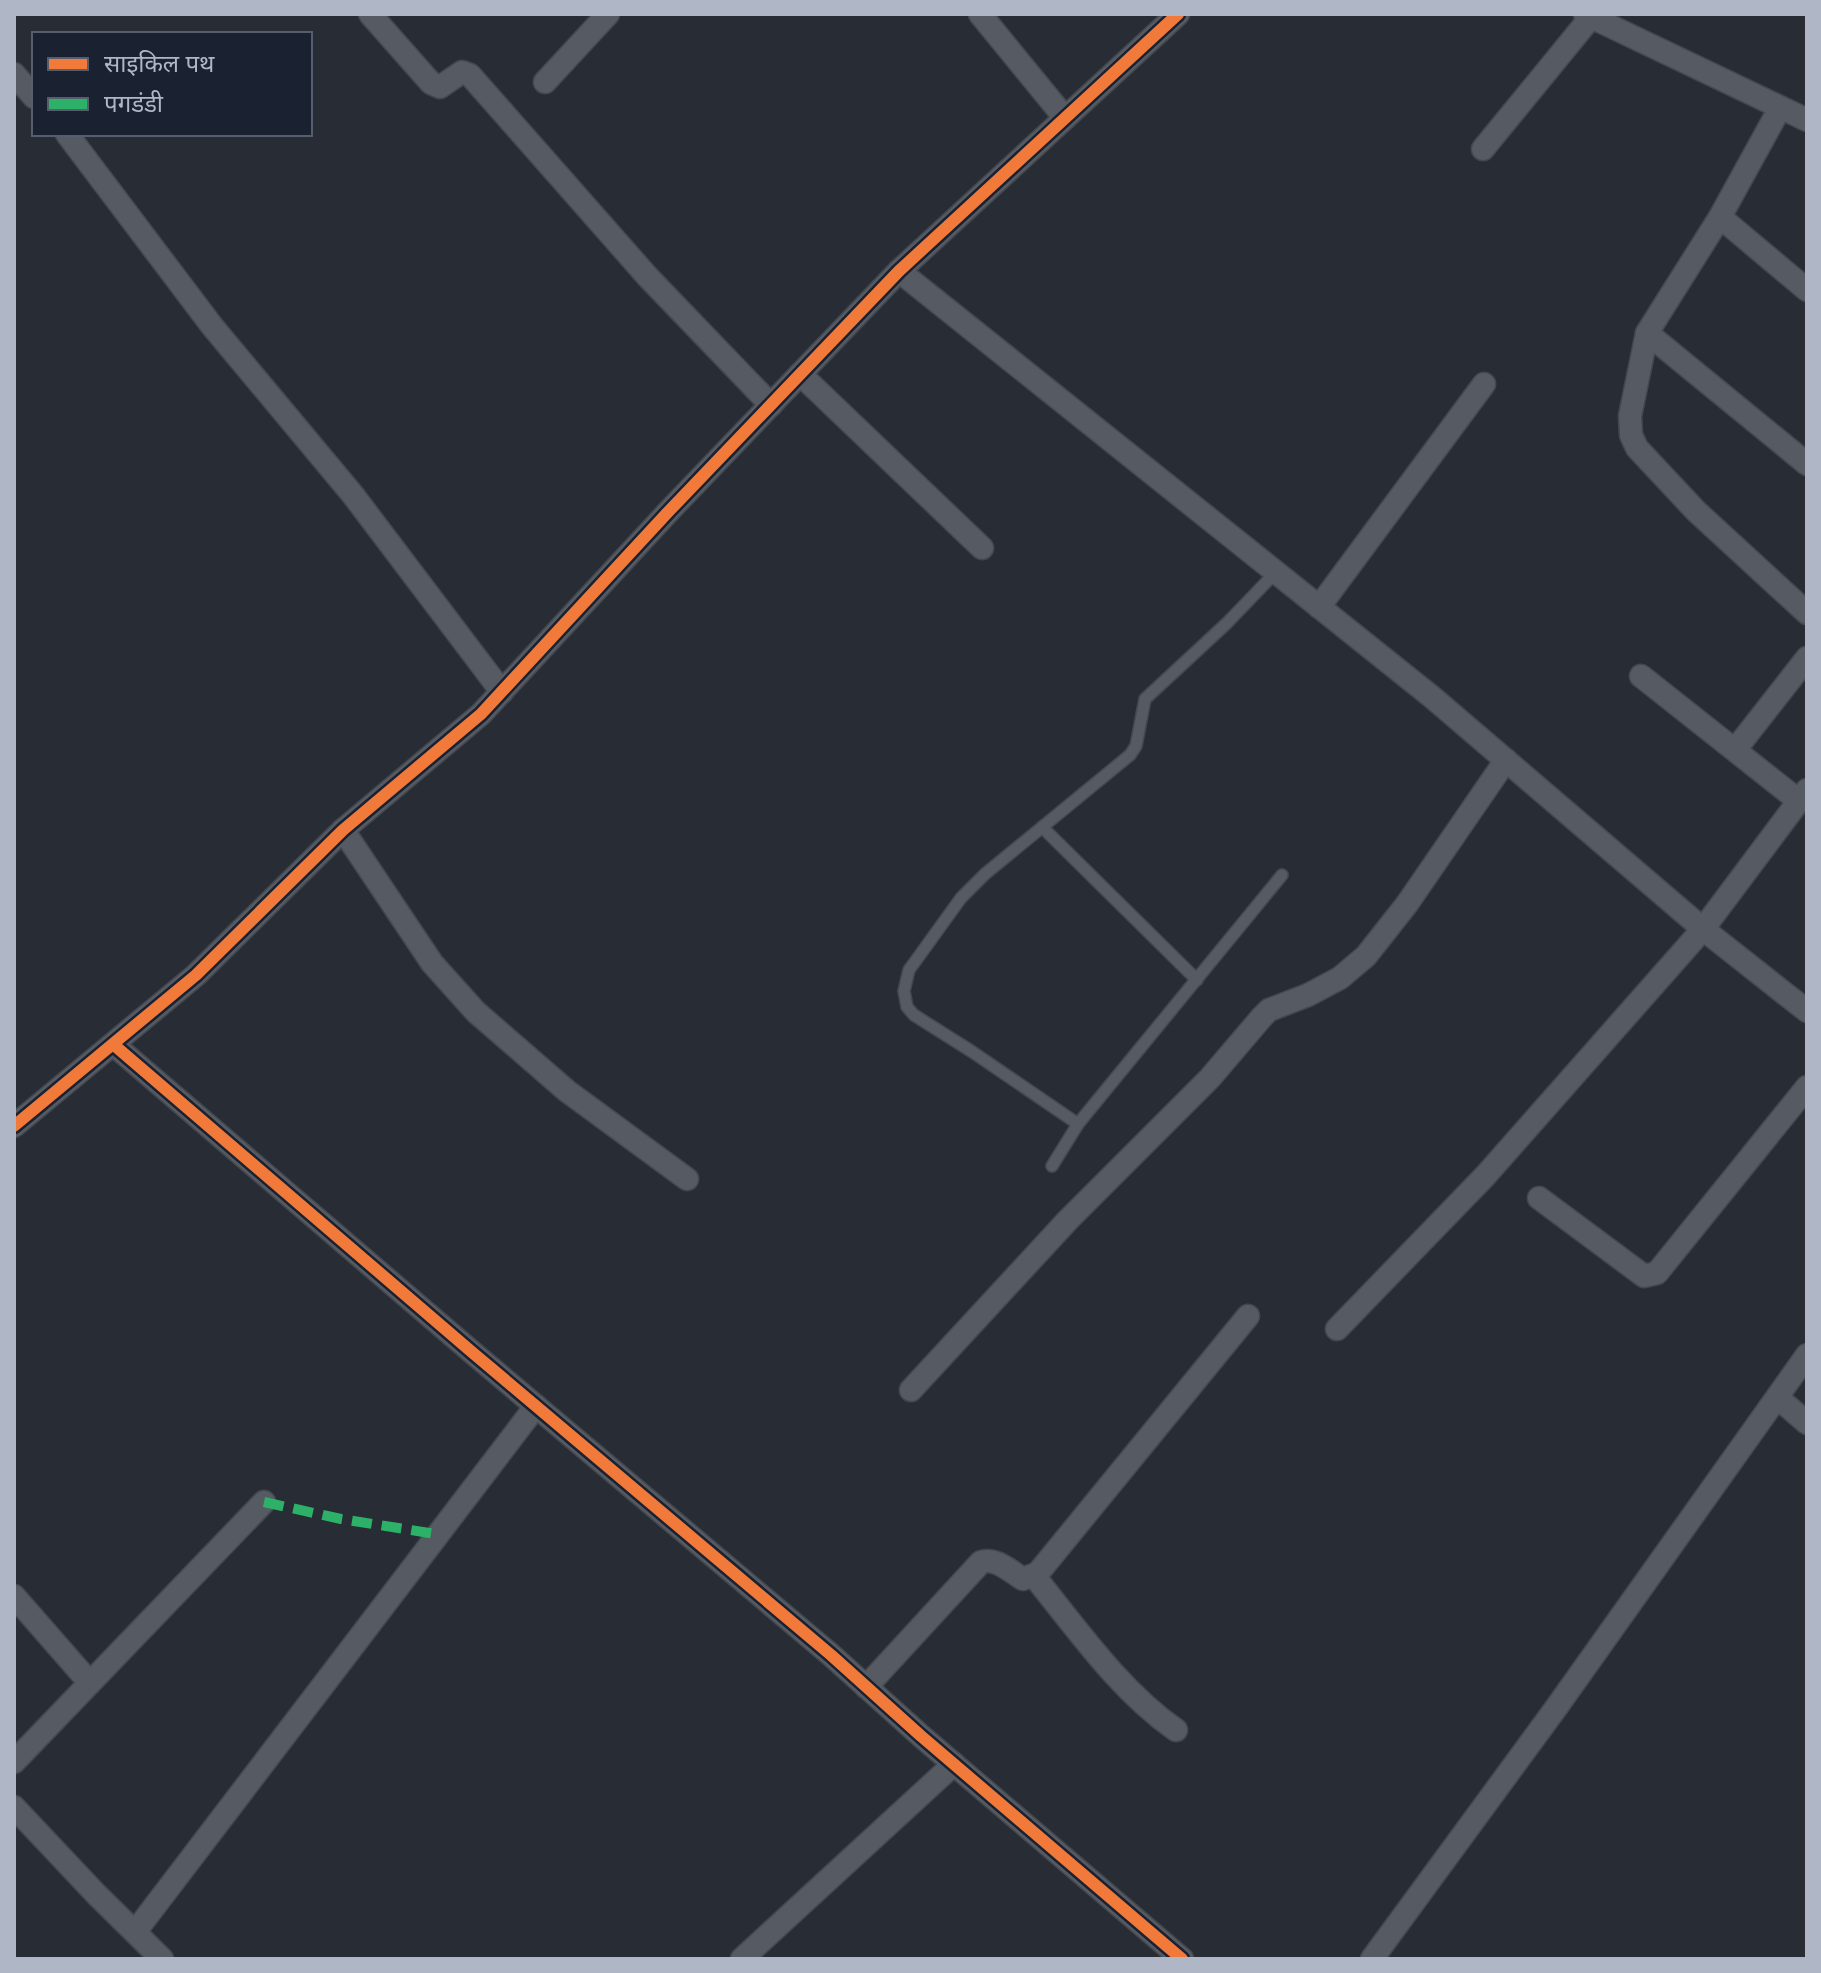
<svg xmlns="http://www.w3.org/2000/svg" width="1821" height="1973" font-family="Mulish,'Noto Sans Devanagari',sans-serif">
<style>
.lines{fill:none;stroke-linecap:round;stroke-linejoin:round}
.lane-casing{stroke:#43474e;stroke-width:14}
.street-casing{stroke:#43474e;stroke-width:25}
.lane{stroke:#565a63;stroke-width:11}
.street{stroke:#565a63;stroke-width:22}
.quiet{stroke:#2db169;stroke-width:10;stroke-dasharray:20 10;stroke-linecap:butt}
.cycleway-casing{stroke:#1a2130;stroke-width:17}
.cycleway{stroke:#f17a3a;stroke-width:12}
</style>
<rect width="100%" height="100%" fill="#272c35"/>
<g class="lines">
<defs>
<g id="lane">
<path d="M1042 827 1197 980"/>
<path d="M1078 1124 971 1051 914 1015 907 1007 904 991 909 970 961 898 985 874 1130 755 1136 746 1145 699 1227 623 1276 572"/>
<path d="M1052 1166 1078 1124 1282 875"/>
</g>
<g id="street">
<path d="M370 14 431 83 440 87 462 72 470 75 647 276 771 405"/>
<path d="M980 14 1065 118"/>
<path d="M1585 14 1807 120"/>
<path d="M14 74 34 97"/>
<path d="M545 82 608 14"/>
<path d="M1780 108 1720 217 1647 333 1630 416 1631 435 1637 448 1696 511 1807 613"/>
<path d="M67 134 212 326 353 495 502 692"/>
<path d="M1483 149 1591 17"/>
<path d="M1720 217 1807 290"/>
<path d="M899 271 1432 697 1703 929 1807 1011"/>
<path d="M1647 333 1807 464"/>
<path d="M800 374 982 548"/>
<path d="M1319 607 1484 384"/>
<path d="M1641 676 1799 801"/>
<path d="M1735 750 1807 658"/>
<path d="M343 830 432 963 476 1012 567 1091 687 1179"/>
<path d="M114 1045 473 1353 831 1655 921 1736 1182 1959"/>
<path d="M14 1126 196 975 343 830 481 714 669 511 899 271 1178 14"/>
<path d="M1539 1198 1644 1276 1657 1273 1807 1087"/>
<path d="M1337 1329 1486 1175 1703 929 1807 790"/>
<path d="M911 1390 1068 1220 1210 1078 1262 1017 1269 1010 1308 995 1340 978 1366 956 1407 904 1506 760"/>
<path d="M1778 1398 1807 1423"/>
<path d="M1034 1576C1077 1629 1119 1690 1176 1730"/>
<path d="M14 1596 90 1683"/>
<path d="M866 1687 981 1562C996 1557 1011 1572 1023 1579L1038 1573 1248 1316"/>
<path d="M14 1762 264 1502"/>
<path d="M14 1807 96 1894 162 1959"/>
<path d="M135 1932 536 1406"/>
<path d="M742 1959 954 1764"/>
<path d="M1372 1959 1556 1708 1807 1355"/>
</g>
</defs>
<use href="#lane" class="lane-casing"/>
<use href="#street" class="street-casing"/>
<use href="#lane" class="lane"/>
<use href="#street" class="street"/>
<path class="quiet" d="M264 1502 341 1519 436 1534"/>
<defs>
<g id="cycleway">
<path d="M114 1045 473 1353 831 1655 921 1736 1182 1959"/>
<path d="M14 1126 196 975 343 830 481 714 669 511 899 271 1178 14"/>
</g>
</defs>
<use href="#cycleway" class="cycleway-casing"/>
<use href="#cycleway" class="cycleway"/>
</g>
<rect width="1821" height="1973" fill="none" stroke="#afb7c7" stroke-width="32"/>
<rect x="32" y="32" width="280" height="104" fill="#1a2130" stroke="#565d6c" stroke-width="2"/>
<rect x="48" y="58" width="40" height="12" fill="#f17a3a" stroke="#565d6c" stroke-width="2"/>
<text x="104" y="72" font-size="24" fill="#afb7c7">साइकिल पथ</text>
<rect x="48" y="98" width="40" height="12" fill="#2db169" stroke="#565d6c" stroke-width="2"/>
<text x="104" y="112" font-size="24" fill="#afb7c7">पगडंडी</text>
</svg>
